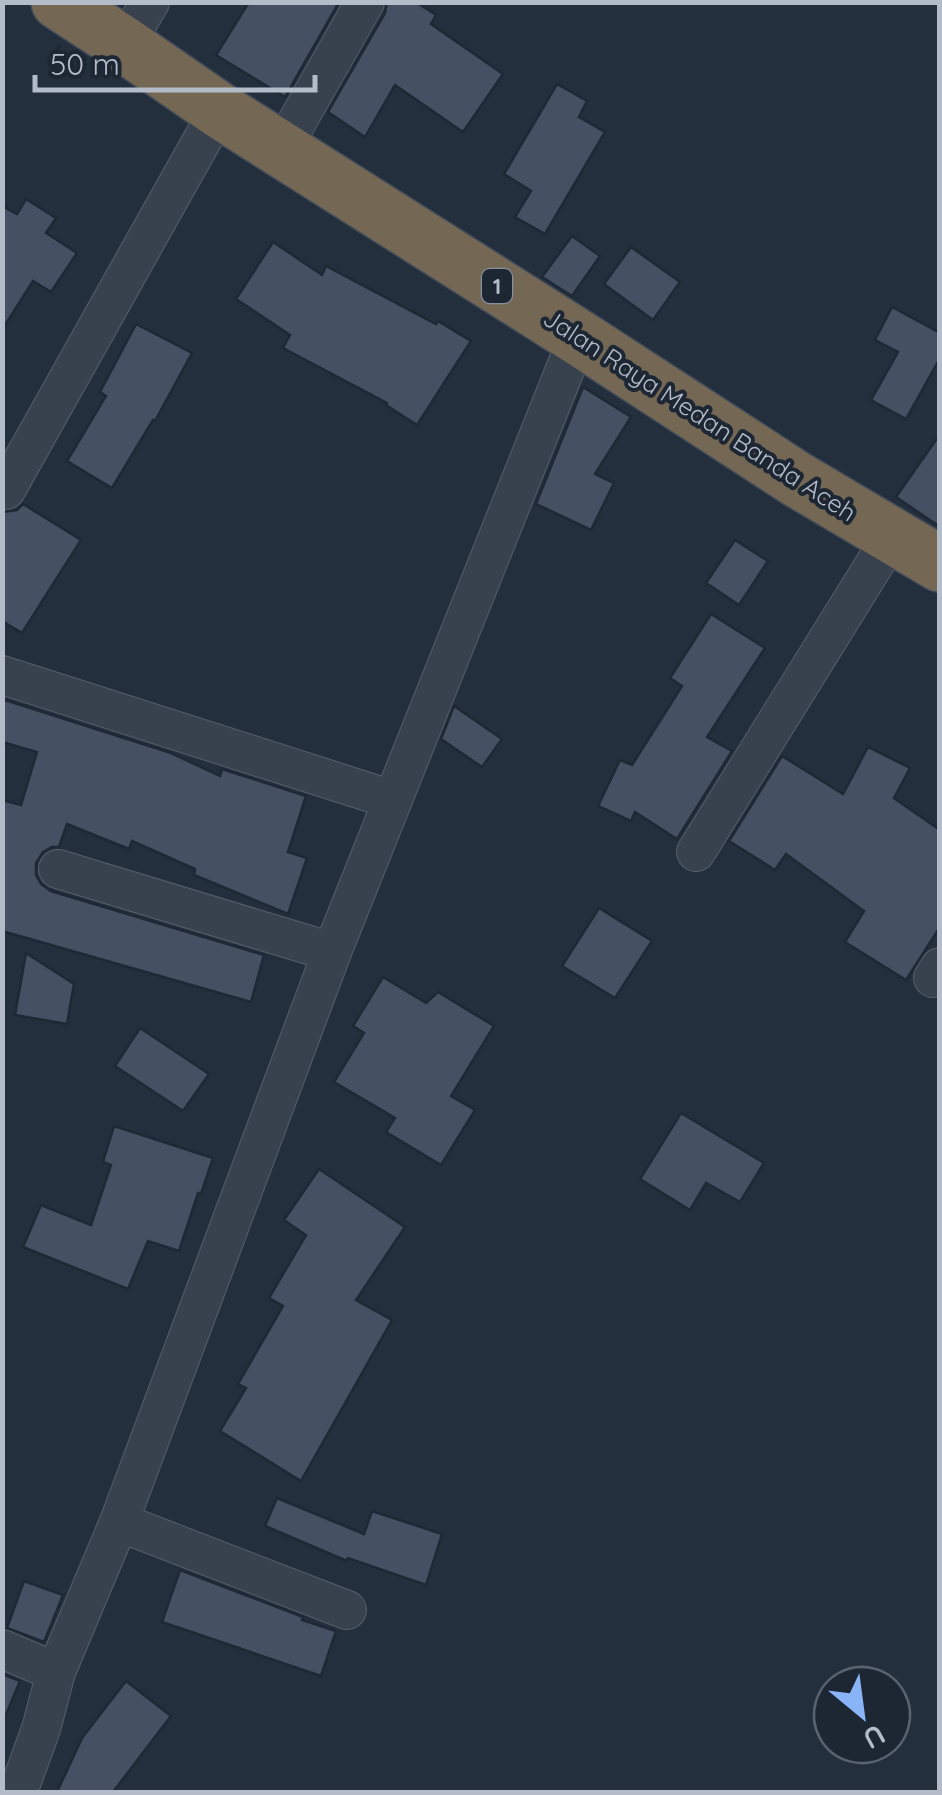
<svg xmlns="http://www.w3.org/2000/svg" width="942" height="1795" font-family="Quicksand,sans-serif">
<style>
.building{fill:#455162;stroke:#1f2835;stroke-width:2.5}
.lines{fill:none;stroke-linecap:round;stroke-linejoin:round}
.minor-casing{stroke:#565f6c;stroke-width:40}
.highway-casing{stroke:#434c59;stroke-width:58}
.minor{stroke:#38414e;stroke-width:38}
.highway{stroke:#746855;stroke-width:55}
.labels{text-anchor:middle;stroke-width:8;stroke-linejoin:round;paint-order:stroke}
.shield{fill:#1d2633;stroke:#878f9c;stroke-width:2.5}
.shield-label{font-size:22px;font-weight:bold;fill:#b4bcc9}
.street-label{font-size:25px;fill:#b4bcc9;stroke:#1d2633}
</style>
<rect width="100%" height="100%" fill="#242f3e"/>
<g class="building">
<path d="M249 2H339L285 97 216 55Z"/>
<path d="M387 2H416L436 15 431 24 503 74 463 132 395 85 365 137 328 112 385 13Z"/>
<path d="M557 84 587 101 579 117 605 132 545 234 515 217 531 191 504 174Z"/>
<path d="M26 199 56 218 46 233 77 253 51 292 33 281 2 330V206L17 214Z"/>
<path d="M572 236 600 256 572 296 542 277Z"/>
<path d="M273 242 322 275 326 266 436 324 438 321 471 341 417 425 386 405 387 403 283 348 290 335 236 299Z"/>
<path d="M631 247 680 282 653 320 604 284Z"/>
<path d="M892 307 940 333V358L906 419 871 400 898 352 875 340Z"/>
<path d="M136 324 192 353 155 421 153 420 112 488 67 461 106 396 100 392Z"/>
<path d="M583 387 631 417 595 474 614 483 591 530 536 504Z"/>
<path d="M940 434V527L896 497Z"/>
<path d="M23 504 81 540 22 633 2 621V512L17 510Z"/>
<path d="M735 540 768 561 739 605 706 583Z"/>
<path d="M711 614 765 648 707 737 732 751 677 839 635 812 631 821 598 806 620 760 632 765 682 686 670 678Z"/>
<path d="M2 699 171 753 220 776 222 769 306 796 288 852 307 858 288 914 194 875 195 869 132 841 129 849 67 824 59 847H52L43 852 36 863V875L41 884 51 891 264 955 251 1002 2 931V800L21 805 37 752 2 742Z"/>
<path d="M454 706 502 739 482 767 441 739Z"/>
<path d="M868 747 910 768 894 798 940 830V927L906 980 845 942 864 911 786 854 775 870 729 841 782 756 843 794Z"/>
<path d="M599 908 652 941 615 998 562 966Z"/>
<path d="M26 953 74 984 67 1024 15 1015Z"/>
<path d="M383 977 426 1003 438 992 494 1026 451 1096 475 1110 441 1165 386 1132 395 1118 334 1082 364 1033 353 1026Z"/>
<path d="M140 1028 209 1074 183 1111 115 1066Z"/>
<path d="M681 1113 764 1163 740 1202 706 1183 690 1210 640 1179Z"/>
<path d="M114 1126 213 1158 201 1194 198 1193 179 1251 148 1241 128 1289 23 1247 41 1205 91 1225 111 1165 103 1162Z"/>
<path d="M319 1169 405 1227 356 1300 392 1320 301 1481 220 1431 246 1388 238 1384 283 1306 269 1298 306 1235 284 1220Z"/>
<path d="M277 1498 364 1534 372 1511 442 1534 426 1585 348 1558 347 1561 265 1526Z"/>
<path d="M180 1570 303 1617 302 1620 336 1631 321 1676 162 1622Z"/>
<path d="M24 1581 63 1595 44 1642 7 1628Z"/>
<path d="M2 1674 20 1681 3 1722H2Z"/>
<path d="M126 1681 171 1716 113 1792H57L82 1738Z"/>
</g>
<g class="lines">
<defs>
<g id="minor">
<path d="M125 45 150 2"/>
<path d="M281 150 365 2"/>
<path d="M6 490 219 110"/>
<path d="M2 675 393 800"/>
<path d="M696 852 892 536"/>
<path d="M58 869 332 952"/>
<path d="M933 978 940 967"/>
<path d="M119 1522 347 1610"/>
<path d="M2 1649 56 1672"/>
<path d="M18 1792 41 1729 56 1672 119 1522 332 952 578 337"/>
</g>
<path id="highway" d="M59 2 125 45 219 110 578 337 798 480 940 564"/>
</defs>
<use href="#minor" class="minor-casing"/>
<use href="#highway" class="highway-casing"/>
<use href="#minor" class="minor"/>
<use href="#highway" class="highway"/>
</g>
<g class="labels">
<rect class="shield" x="482" y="269" width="30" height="34" rx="8"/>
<g class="shield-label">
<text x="497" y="294">1</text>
</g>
<g class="street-label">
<text transform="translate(700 415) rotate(33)" y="9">Jalan Raya Medan Banda Aceh</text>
</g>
</g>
<rect width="942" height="1795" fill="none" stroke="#b4bcc9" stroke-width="10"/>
<g transform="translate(862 1715) rotate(151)"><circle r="48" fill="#1d2633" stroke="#59626f" stroke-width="2.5"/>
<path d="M0-8L18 38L0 25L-18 38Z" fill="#8ab4f8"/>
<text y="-15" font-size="28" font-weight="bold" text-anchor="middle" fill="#b4bcc9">U</text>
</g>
<path d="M35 75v15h280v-15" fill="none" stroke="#b4bcc9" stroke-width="5"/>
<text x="50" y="75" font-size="30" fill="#b4bcc9" stroke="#1d2633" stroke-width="8" paint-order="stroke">50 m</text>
</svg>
